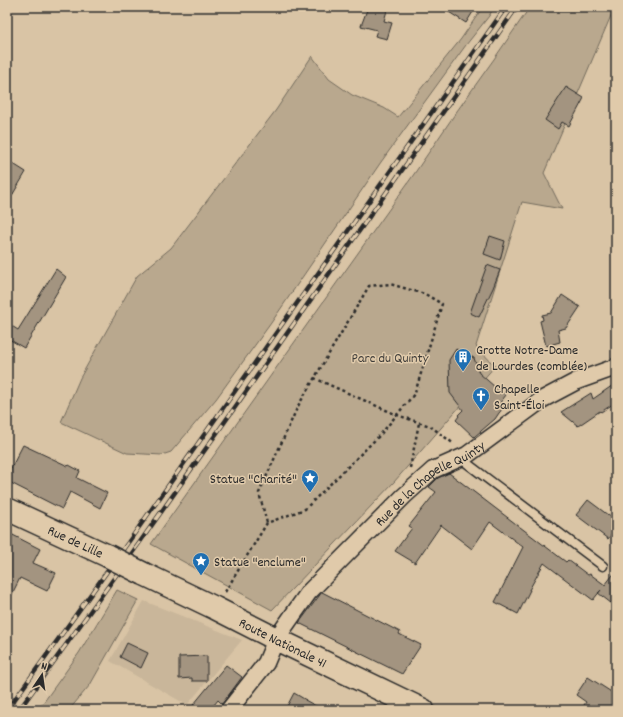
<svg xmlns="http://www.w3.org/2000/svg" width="623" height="717" font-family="Dekko,sans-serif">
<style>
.built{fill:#c9b69a}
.green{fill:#b9a88e;stroke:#726a5c}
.building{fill:#a39480;stroke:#2b2b2b}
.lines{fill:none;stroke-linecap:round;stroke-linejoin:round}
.lane-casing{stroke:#2b2b2b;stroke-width:11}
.street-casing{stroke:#2b2b2b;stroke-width:19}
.secondary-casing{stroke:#2b2b2b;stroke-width:25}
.path{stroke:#2b2b2b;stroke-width:2.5;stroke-dasharray:3 3;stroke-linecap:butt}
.lane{stroke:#e0caaa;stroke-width:8}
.street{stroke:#e0caaa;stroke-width:16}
.secondary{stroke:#e0caaa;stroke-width:22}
.rail-casing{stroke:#2b2b2b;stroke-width:4.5}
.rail{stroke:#e0caaa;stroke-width:3;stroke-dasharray:9;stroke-linecap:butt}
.secondary-bridge-casing{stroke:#2b2b2b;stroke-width:25;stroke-linecap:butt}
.secondary-bridge{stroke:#e0caaa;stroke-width:22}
.labels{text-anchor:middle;stroke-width:3;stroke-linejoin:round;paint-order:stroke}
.poi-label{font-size:14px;fill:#2b2b2b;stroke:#e0caaa;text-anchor:start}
.park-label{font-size:14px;fill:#403e3a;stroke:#e0caaa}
.street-label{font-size:14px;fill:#2b2b2b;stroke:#e0caaa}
</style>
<rect width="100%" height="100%" fill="#d9c4a5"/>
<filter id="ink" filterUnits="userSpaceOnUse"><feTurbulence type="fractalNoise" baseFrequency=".025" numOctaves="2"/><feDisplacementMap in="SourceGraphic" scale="8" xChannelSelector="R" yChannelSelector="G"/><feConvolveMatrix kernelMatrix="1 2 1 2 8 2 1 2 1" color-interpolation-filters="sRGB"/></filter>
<g filter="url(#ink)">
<path class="built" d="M144 601 242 640 187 705 110 661Z"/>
<g class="green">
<path d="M483 7H494L489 16 466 45 381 162 271 323 216 399 171 452 162 455 127 453 61 422 80 378 137 276 171 248 276 110 312 56 329 79 352 95 384 108 398 117 461 39Z"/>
<path d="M530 7H616V11H613L544 173 562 209 522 202 476 346 495 366 394 482 272 610 151 544 412 177 457 111 494 59Z"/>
<path d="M117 590 138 600 90 685 69 710H38L79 653Z"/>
</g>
<g class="building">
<path d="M368 7H388L384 21 392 23 387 39 375 36 377 30 361 26Z"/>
<path d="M441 7H476L466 23Z"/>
<path d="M566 87 584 98 569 126 562 122 558 129 545 120Z"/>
<path d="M7 160 26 172 7 204Z"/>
<path d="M490 236 505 241 500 260 484 254Z"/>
<path d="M487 265 500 270 493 288 479 317 470 313Z"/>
<path d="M56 269 66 277 24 348 7 338V323L18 330Z"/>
<path d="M562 295 580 307 566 328 558 330 560 342 546 346 540 321 543 320 542 315 551 313Z"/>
<path d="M456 349 474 358 479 373 495 387 496 386 506 395 500 403 504 407 499 413 495 419 474 437 456 420 459 416 458 415 463 410 450 393 449 360Z"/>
<path d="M616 383V402L601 412 600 411 578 426 561 412 591 393 593 399Z"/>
<path d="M23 445 68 466 69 465 80 471 77 478 107 493 100 508 70 492 62 509 7 481V476Z"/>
<path d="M449 473 566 562 568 560 588 575 590 574 605 585 616 571V607L598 593 601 590 593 600 544 563 529 590H530L518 614 495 602 523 547 490 522 472 549 441 525 415 563 395 551 412 528 409 526 436 492 429 487 438 478Z"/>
<path d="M588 500 616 521V529L608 539 576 515Z"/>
<path d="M7 532 40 549 33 563 56 573 47 591 20 578 7 604Z"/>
<path d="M322 592 400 632 399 634 421 645 402 674 299 623Z"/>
<path d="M127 643 148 653 141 668 120 657Z"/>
<path d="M207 656V681H192V678L179 679V657Z"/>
<path d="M226 665 242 677 222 704 218 700 210 710H189Z"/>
<path d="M588 677 616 695V710H581L586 702 576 695Z"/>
<path d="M294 693 306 700H305L323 710H285Z"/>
</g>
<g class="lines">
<defs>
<path id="lane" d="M460 458 603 566"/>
<g id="street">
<path id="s1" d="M229 710 266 663 276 639 309 592 404 496 433 470 467 455 543 399 577 381 616 367"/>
</g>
<g id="secondary">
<path id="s2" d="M7 509 108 556"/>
<path id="s3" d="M144 574 215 608 276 639 423 710"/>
</g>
</defs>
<use href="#lane" class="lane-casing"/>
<use href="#street" class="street-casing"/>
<use href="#secondary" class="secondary-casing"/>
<g class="path">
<path d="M314 378 397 415 430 426 454 444"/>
<path d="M410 468 419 423"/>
<path d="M225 592 267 523 305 509 380 435 415 393 442 304 425 294 390 284 369 286 298 406 259 493 267 523"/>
</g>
<use href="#lane" class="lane"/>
<use href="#street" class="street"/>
<use href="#secondary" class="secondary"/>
<defs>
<g id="rail">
<path d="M7 710 132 537 506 7"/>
<path d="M19 710 140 542 517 7"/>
</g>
</defs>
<use href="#rail" class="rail-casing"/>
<use href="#rail" class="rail"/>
<defs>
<path id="secondary-bridge" d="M108 556 144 574"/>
</defs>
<use href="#secondary-bridge" class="secondary-bridge-casing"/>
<use href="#secondary-bridge" class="secondary-bridge"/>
</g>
</g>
<defs>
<symbol id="building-pin" viewBox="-11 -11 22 30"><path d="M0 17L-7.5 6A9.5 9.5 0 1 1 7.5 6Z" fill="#1f6fb2" stroke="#e0caaa"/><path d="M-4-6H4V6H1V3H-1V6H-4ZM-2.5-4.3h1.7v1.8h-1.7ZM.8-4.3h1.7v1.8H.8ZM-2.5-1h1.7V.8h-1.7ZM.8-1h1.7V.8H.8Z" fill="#fff"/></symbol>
<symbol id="church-pin" viewBox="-11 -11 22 30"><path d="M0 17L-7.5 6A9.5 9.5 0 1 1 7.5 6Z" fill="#1f6fb2" stroke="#e0caaa"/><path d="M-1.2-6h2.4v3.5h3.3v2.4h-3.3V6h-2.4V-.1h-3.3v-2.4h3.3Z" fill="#fff"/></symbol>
<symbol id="sight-pin" viewBox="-11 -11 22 30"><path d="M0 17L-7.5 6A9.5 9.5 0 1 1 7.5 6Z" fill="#1f6fb2" stroke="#e0caaa"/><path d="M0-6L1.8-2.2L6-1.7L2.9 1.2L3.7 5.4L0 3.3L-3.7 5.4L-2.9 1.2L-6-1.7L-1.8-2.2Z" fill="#fff"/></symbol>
</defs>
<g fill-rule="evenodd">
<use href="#building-pin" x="453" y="347" width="20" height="27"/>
<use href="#church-pin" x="471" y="386" width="20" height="27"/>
<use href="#sight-pin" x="300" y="468" width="20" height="27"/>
<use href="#sight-pin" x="191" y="551" width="20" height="27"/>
</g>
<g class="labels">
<g class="poi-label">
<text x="476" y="354">Grotte Notre-Dame<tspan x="476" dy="16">de Lourdes (comblée)</tspan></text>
<text x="494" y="393">Chapelle<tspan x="494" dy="16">Saint-Éloi</tspan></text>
<text x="297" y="483" text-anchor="end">Statue "Charité"</text>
<text x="214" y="566">Statue "enclume"</text>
</g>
<g class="park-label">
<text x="390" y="362">Parc du Quinty</text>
</g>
<g class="street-label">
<text dy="5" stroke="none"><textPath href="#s1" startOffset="307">Rue de la Chapelle Quinty</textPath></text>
<text dy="5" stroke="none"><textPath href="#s2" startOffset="76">Rue de Lille</textPath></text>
<text dy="5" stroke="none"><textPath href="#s3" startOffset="155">Route Nationale 41</textPath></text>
</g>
</g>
<rect width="623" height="717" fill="none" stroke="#e0caaa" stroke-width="24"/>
<rect x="12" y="12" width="599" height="693" fill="none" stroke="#2b2b2b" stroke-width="1.5" filter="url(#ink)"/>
<g transform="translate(42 675) rotate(13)" stroke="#e0caaa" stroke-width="3" paint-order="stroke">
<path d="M0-3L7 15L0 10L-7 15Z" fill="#2b2b2b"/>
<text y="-6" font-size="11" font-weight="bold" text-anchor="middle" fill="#2b2b2b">N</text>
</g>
</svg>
